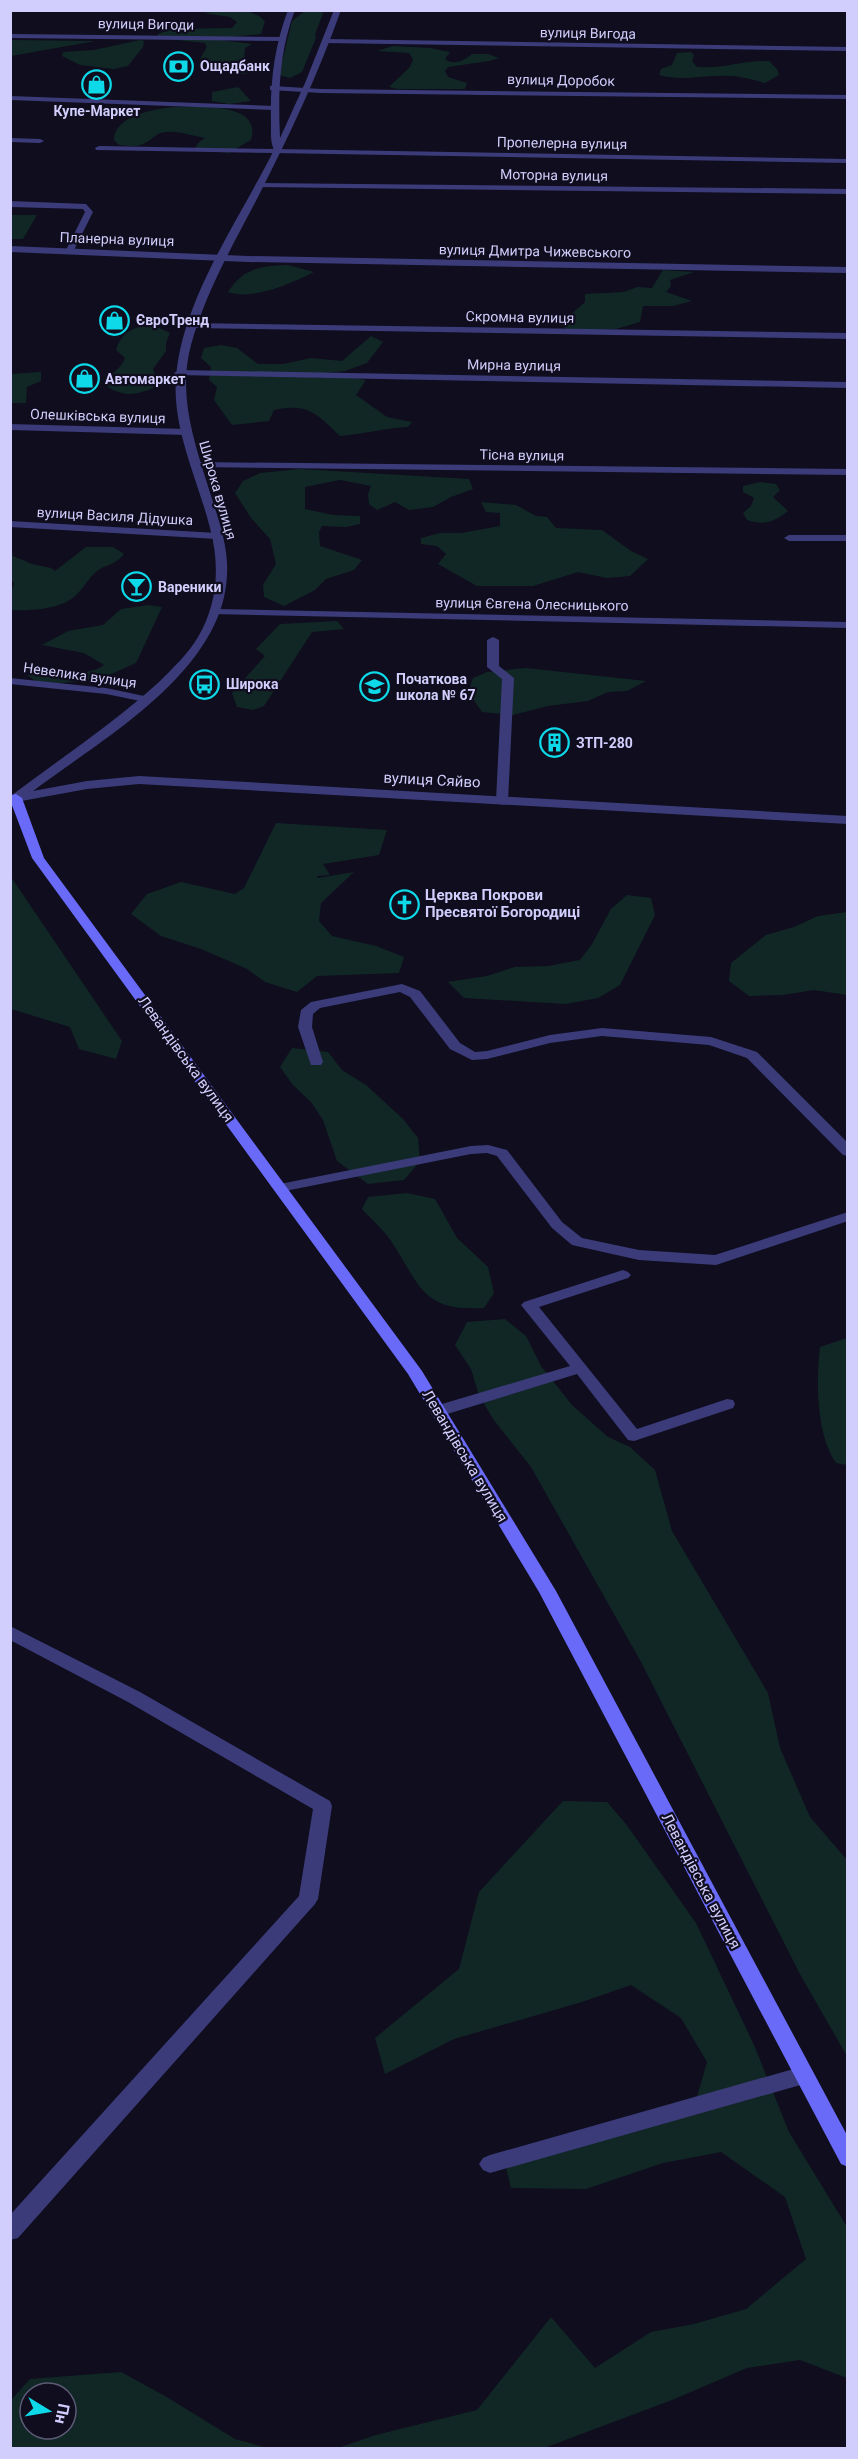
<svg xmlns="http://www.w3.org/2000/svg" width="858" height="2459" font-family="Roboto,sans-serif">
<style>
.green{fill:#112726;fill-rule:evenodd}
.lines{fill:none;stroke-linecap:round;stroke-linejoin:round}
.service{fill:#3b3b7a;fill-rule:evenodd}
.minor{fill:#3b3b7a;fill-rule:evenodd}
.tertiary{fill:#3b3b7a;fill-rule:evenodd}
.secondary{fill:#696af7;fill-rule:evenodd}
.labels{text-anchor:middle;stroke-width:4.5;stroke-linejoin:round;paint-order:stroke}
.far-street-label{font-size:14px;fill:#d1cdfc;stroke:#0f0d1e}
.far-poi-label{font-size:14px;font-weight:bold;fill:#d1cdfc;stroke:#0f0d1e;text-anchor:start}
.street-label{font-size:15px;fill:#d1cdfc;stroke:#0f0d1e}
.poi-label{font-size:15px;font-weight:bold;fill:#d1cdfc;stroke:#0f0d1e;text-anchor:start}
</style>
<rect width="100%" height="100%" fill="#0f0d1e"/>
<g class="green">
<path d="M236 10 250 12 259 16 265 21 261 34 211 39 252 44 245 48 244 60 254 64 256 70 244 74 229 72 220 63 200 59 207 47 205 43 158 38V34L172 29 232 28 237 22 230 17 203 13Z"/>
<path d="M305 11H324L315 34 316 38 302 72 290 78 279 75 292 21Z"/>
<path d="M11 40 96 41 11 56Z"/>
<path d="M140 40 144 41 143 47 128 66 114 69 80 65 62 56 63 52 94 50Z"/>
<path d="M393 46 430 48 450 52 445 59C454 66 465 60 472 54H488L499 58 489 61 448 67 445 71 448 77 467 83 465 89H397L389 87 410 67 413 59 409 53 377 51Z"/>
<path d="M691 52 694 55 692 61 697 67C722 69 744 60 769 61L777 69 779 75 765 83C750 79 736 75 719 76 696 76 682 81 659 75L661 69 672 65 677 53Z"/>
<path d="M238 87 251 101 229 104 212 101V92Z"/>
<path d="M173 107C196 107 263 101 251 140L228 153 195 149 198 143 205 138C192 136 180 131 167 132 157 132 154 138 147 142 138 148 128 146 119 145L114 140C114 116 154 109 173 107Z"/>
<path d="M11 215H37L23 239H11Z"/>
<path d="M288 265 314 272C292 283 252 301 228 292 243 268 261 266 288 265Z"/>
<path d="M663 270 694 272 670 280 671 286 666 292 692 301 673 306H643L640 322 616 329 596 330 566 329 560 324 585 302V294L624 292 637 287 652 288Z"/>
<path d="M141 326 157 327 170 333 166 343V351L153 369 156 378 153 388C135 396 120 397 104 384 111 373 121 369 125 358L116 350C121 335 127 331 141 326Z"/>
<path d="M371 336 383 342 367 363 345 371 316 374 313 378 346 377 366 380 356 395 387 417 412 422 408 427C385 428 364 434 340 436 316 413 308 403 274 410L269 421 232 425 214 400 217 387 209 380 211 367 201 358 204 348 221 345 237 348 258 364H283L311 358 342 361Z"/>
<path d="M41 372V381L27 387 26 403H11V374Z"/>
<path d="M300 469 469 479 473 489 451 497 433 507 409 510 395 502 377 510 369 504 368 494 371 486 340 480 305 487V509L333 515 360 516V524L346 527 322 526 319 532 320 546 362 560 354 570 326 579 315 590 284 606 264 597 263 585 276 564 270 539 251 518 235 493 243 481 260 473Z"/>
<path d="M760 482 776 484 780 490 773 497 788 511C774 522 764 526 747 520L743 513 751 506 754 498 743 492V486Z"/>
<path d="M481 502 516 505 536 516 547 517 556 528 602 530 631 551 648 559 630 576 607 578 578 572 533 586H477L438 564 446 554 437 546 421 544V538L440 533H461L500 526V513L486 512Z"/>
<path d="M11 547 13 556 32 564 51 568 55 571 86 547H113L124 554C113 567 108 563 97 571 88 578 84 588 75 596 61 609 31 611 12 610L11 591 14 584 11 579Z"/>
<path d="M148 605 162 607 136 663 109 675 82 681 41 685 27 675C51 665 83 681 104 665L84 653 42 645 68 631 103 625 121 609Z"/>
<path d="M337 621 344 629 312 632 264 706 253 710 237 707 232 693 265 656 256 649 280 624Z"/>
<path d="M526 668 646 681 627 691 608 692 588 701 548 706 513 715 482 712 468 692 473 678 487 672Z"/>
<path d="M276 823 387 830 379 855 323 864 330 875 317 876 318 878 354 872 321 903 319 921 332 936 376 946 404 957 399 973 317 976 297 992 265 982 247 969 201 949 161 936 131 914 147 894 181 882 235 894 244 888Z"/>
<path d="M11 877 122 1041 116 1059 79 1049 70 1027 11 1009Z"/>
<path d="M627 895 651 898 655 915 620 985 598 998 566 1004 464 998 448 982 487 976 515 967 548 966 580 960 592 944 611 909Z"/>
<path d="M847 912V995L814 990 783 995 749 996 729 981 731 963 766 935 794 927 818 916Z"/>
<path d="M292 1048 328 1052 342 1070 366 1085 403 1119 418 1138 420 1161 404 1180 368 1184 337 1161 323 1120 311 1102 293 1085 280 1067Z"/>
<path d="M407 1193 435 1199 457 1238 488 1267 494 1293 484 1308C423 1311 422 1289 393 1244 385 1231 372 1220 362 1209L368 1197Z"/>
<path d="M505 1319 526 1336 541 1366 572 1405 608 1437 630 1447 655 1470 672 1531 768 1693 780 1748 810 1817 847 1860V2056L801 1976 640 1660 531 1467 493 1419 479 1395 471 1369 455 1345 467 1322Z"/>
<path d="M847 1338V1465L836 1463C816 1435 816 1380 820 1347Z"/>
<path d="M563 1801 607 1802 626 1824 696 1923 754 2045 789 2132 847 2227V2378L800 2360 747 2368 672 2400 544 2448H338L376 2435 477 2410 551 2317 595 2368 651 2332 694 2324 746 2309 806 2259 785 2197 721 2152 663 2163 586 2189 511 2188 504 2159 694 2107 707 2062 681 2018 631 1985 582 2002 454 2039 385 2074 375 2038 459 1969 479 1892Z"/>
<path d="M121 2372 165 2396 235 2439 268 2448H11L12 2399 30 2379ZM30 2393H66V2429H30Z"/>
</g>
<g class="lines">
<g class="service">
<path d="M10 138 40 139 44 141 40 143 10 142Z"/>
<path d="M99 146 276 149 280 151 276 153 96 150 95 148Z"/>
<path d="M10 201 86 204 93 212 74 250 70 253 66 250 85 212 83 209 10 207Z"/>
<path d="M848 535V541H789L784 538 789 535Z"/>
<path d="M493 637 499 640V666L514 678 508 801 502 805 496 801 502 679 487 667V640Z"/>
<path d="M10 678 106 688 149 697 151 699 145 702 106 694 10 684Z"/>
<path d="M402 984 420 991 460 1043 475 1052 487 1051 550 1035 602 1028 711 1037 757 1052 848 1143V1156L843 1155 747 1058 709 1045 602 1036 550 1043 487 1059 472 1060 450 1049 410 997 400 992 320 1008 313 1014 312 1027 323 1062 321 1065H311L298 1027 301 1010 311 1002Z"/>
<path d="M488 1145 507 1150 562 1222 582 1238 639 1250 715 1255 848 1212V1221L716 1265 639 1260 572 1245 552 1228 497 1156 487 1153 471 1154 280 1192 273 1188 280 1184 471 1146Z"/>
<path d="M623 1270 628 1272 631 1275 628 1278 539 1307 637 1429 727 1399 733 1400 735 1404 733 1408 634 1441 628 1440 577 1374 444 1415H432L430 1411 432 1407 570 1366 521 1305 524 1302Z"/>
<path d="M10 1626 140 1692 330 1801 332 1806 318 1899 315 1904 18 2238 10 2240V2215L299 1896 313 1809 128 1702 10 1640Z"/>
<path d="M804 2066 811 2069 814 2075 811 2081 804 2084 490 2173 483 2170 479 2164 483 2158 490 2155Z"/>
</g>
<g class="minor">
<path d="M10 34 282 37 286 39 282 41 10 38Z"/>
<path d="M327 39 848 47V51L324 43Z"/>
<path d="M273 86 321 89 848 95V99L321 93 270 90V86Z"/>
<path d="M10 96 275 106 279 108 275 110 10 100Z"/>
<path d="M276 149 848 159V163L273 153V149Z"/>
<path d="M260 183 848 189V194L257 187 256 185Z"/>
<path d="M10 246 248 256 848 267V273L248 262 10 252Z"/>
<path d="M189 323 848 333V339L192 328 187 325Z"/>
<path d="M179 370 848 382V388L176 375 174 373Z"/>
<path d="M10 424 186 429 191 432 186 435 10 430Z"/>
<path d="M197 462 848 469V475L193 467V463Z"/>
<path d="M10 521 217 533 222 536 217 539 10 527Z"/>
<path d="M216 609 848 622V628L212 614V610Z"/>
</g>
<path class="tertiary" d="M288 10H295C279 52 278 93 280 138L305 83 334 10H341C318 75 289 136 258 197 233 245 205 293 191 345 178 393 193 438 207 483 216 513 229 544 227 575 223 672 102 739 33 791L87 781 139 776 848 816V824L139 784 87 789 16 802 10 799 12 795C61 758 113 724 159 682 173 668 188 654 198 637 218 603 220 565 210 528 198 480 172 429 176 378 182 299 239 220 274 150 270 142 271 131 271 122 270 83 274 47 288 10Z"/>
<path class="secondary" d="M16 794 22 798 44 858 422 1371 556 1591 848 2137V2167L841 2164 539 1592 408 1374 32 858 10 800 12 795Z"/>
</g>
<defs>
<symbol id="bank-ring" viewBox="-11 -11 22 22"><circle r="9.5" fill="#0f0d1e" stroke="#0dd9e8" stroke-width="1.5"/><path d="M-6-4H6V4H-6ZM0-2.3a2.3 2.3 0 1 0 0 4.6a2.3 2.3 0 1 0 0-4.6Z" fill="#0dd9e8"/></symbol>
<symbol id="shop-ring" viewBox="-11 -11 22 22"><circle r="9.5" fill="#0f0d1e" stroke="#0dd9e8" stroke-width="1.5"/><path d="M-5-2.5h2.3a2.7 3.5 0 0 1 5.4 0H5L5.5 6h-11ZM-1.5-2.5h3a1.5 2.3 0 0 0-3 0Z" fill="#0dd9e8"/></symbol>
<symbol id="bar-ring" viewBox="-11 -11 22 22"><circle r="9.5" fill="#0f0d1e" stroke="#0dd9e8" stroke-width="1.5"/><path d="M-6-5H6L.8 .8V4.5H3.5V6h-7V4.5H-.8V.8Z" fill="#0dd9e8"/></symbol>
<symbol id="bus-ring" viewBox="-11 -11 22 22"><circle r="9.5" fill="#0f0d1e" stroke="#0dd9e8" stroke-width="1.5"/><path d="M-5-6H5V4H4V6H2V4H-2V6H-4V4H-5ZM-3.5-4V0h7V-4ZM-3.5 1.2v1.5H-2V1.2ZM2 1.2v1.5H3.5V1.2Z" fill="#0dd9e8"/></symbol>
<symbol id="school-ring" viewBox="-11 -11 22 22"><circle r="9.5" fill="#0f0d1e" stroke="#0dd9e8" stroke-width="1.5"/><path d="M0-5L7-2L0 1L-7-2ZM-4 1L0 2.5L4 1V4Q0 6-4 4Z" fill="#0dd9e8"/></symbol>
<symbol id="building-ring" viewBox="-11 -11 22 22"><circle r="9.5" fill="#0f0d1e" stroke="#0dd9e8" stroke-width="1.5"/><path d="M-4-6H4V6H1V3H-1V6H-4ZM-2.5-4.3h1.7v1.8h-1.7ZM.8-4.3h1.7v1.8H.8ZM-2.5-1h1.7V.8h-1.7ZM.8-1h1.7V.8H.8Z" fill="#0dd9e8"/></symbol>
<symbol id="church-ring" viewBox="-11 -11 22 22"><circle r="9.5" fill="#0f0d1e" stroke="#0dd9e8" stroke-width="1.5"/><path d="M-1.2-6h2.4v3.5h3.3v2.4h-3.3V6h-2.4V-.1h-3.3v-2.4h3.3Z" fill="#0dd9e8"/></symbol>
</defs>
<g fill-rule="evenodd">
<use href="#bank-ring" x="162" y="50" width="33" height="33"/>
<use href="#shop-ring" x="80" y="68" width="33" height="33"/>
<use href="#shop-ring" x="98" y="304" width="33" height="33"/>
<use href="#shop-ring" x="68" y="362" width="33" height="33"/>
<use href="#bar-ring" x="120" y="570" width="33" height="33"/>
<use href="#bus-ring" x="188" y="668" width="33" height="33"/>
<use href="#school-ring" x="358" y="670" width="33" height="33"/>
<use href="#building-ring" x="538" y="726" width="33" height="33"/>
<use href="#church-ring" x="388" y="888" width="33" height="33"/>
</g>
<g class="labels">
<g class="far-street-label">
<text transform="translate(146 24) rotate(1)" y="5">вулиця Вигоди</text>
<text transform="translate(588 33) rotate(1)" y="5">вулиця Вигода</text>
<text transform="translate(561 80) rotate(1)" y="5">вулиця Доробок</text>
<text transform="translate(562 143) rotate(1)" y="5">Пропелерна вулиця</text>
<text transform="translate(554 175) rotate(1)" y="5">Моторна вулиця</text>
<text transform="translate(117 239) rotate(2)" y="5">Планерна вулиця</text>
<text transform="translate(535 251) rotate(1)" y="5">вулиця Дмитра Чижевського</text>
<text transform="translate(520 317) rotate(1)" y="5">Скромна вулиця</text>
<text transform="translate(514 365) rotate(1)" y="5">Мирна вулиця</text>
<text transform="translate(98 416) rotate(2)" y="5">Олешківська вулиця</text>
<text transform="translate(522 455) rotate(1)" y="5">Тісна вулиця</text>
<text transform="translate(218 490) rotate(74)" y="5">Широка вулиця</text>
<text transform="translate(115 516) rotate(3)" y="5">вулиця Василя Дідушка</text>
<text transform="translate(532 604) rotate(1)" y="5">вулиця Євгена Олесницького</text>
<text transform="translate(80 675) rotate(8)" y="5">Невелика вулиця</text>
</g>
<g class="far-poi-label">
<text x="200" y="71">Ощадбанк</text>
<text x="97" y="116" text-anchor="middle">Купе-Маркет</text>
<text x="136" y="325">ЄвроТренд</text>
<text x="105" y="384">Автомаркет</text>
<text x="158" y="592">Вареники</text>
<text x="396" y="684">Початкова<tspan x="396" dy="16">школа № 67</tspan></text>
<text x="226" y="689">Широка</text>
<text x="576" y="748">ЗТП-280</text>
</g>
<g class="street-label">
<text transform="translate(432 780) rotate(3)" y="5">вулиця Сяйво</text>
<text transform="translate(186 1059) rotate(54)" y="5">Левандівська вулиця</text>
<text transform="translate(465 1456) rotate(59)" y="5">Левандівська вулиця</text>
<text transform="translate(701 1881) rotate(62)" y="5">Левандівська вулиця</text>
</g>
<g class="poi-label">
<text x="425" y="900">Церква Покрови<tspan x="425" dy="17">Пресвятої Богородиці</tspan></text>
</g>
</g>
<rect width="858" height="2459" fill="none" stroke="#d1cdfc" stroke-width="24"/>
<g transform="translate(48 2411) rotate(101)"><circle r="28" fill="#0f0d1e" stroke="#5d5a77" stroke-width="1.5"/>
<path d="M0-4.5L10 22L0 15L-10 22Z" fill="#0dd9e8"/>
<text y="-9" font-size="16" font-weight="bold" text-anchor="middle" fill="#d1cdfc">Пн</text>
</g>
</svg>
